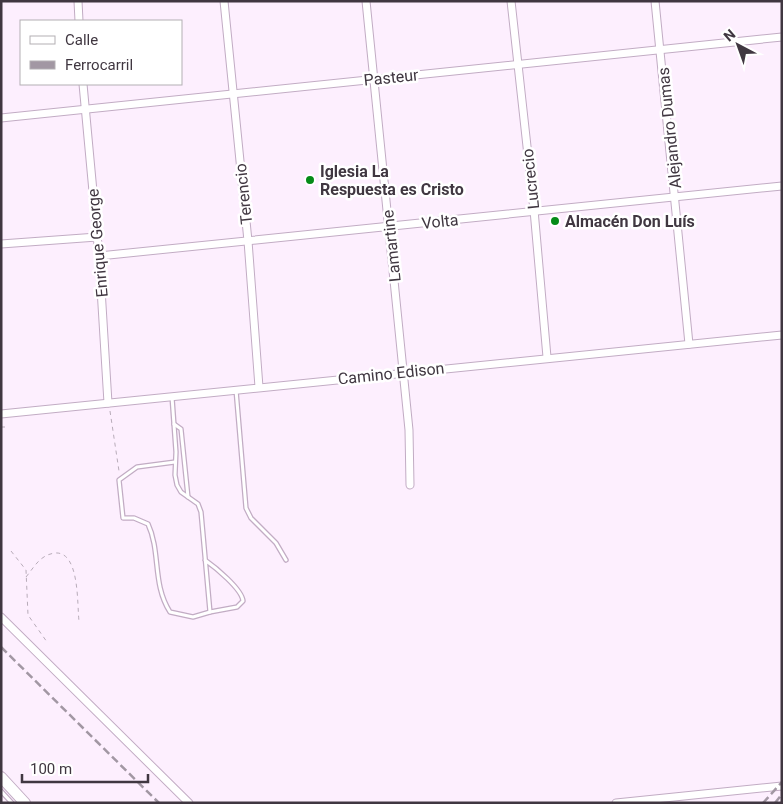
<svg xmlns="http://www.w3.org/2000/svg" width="783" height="804" font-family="Roboto,sans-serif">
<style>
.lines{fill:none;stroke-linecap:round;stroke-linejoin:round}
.service-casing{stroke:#c2acc4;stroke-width:5.5}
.minor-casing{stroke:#c2acc4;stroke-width:9}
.secondary-casing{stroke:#c2acc4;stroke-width:12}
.path{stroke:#b8acb9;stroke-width:1;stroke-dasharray:4 4;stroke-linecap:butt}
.service{stroke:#fff;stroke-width:3}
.minor{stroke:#fff;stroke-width:7}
.secondary{stroke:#fff;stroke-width:10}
.rail{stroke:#a297a3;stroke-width:2.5;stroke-dasharray:8 4;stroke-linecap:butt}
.poi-dot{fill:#058b18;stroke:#fff;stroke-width:2}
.labels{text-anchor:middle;stroke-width:5;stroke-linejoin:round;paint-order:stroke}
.street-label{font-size:16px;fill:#403741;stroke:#fff}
.poi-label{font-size:16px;font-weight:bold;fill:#403741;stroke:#fff;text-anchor:start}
</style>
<rect width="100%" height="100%" fill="#fdeffe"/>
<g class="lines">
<defs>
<g id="service">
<path d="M236 390 246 508 251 518 276 543 286 560"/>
<path d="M172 397 176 452 175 475 177 485 181 492 198 504 201 512 210 612 237 607 243 601C242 589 215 567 205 560"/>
<path d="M174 424 181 429 188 497"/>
<path d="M175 462 137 467 119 480 123 518H134L148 524C161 552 152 584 170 612L193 617 210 612"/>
<path d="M1 791 12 803"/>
</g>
<g id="minor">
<path d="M78 1 79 21"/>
<path d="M224 1 248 241 259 387"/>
<path d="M366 1 409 430 410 485"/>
<path d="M511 1 534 210 547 357"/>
<path d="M655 1 689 344"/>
<path d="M83 84 99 256 108 403"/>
<path d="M1 118 782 37"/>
<path d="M1 244 97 237"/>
<path d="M99 256 782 186"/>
<path d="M1 414 782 335"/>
<path d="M1 617 189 803"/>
<path d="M616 803 782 786"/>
</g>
<path id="secondary" d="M1 777 25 803"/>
</defs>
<use href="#service" class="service-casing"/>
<use href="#minor" class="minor-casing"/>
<use href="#secondary" class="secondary-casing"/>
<g class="path">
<path d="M110 411 119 471"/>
<path d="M1 427H6"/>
<path d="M11 551 26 570 28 615 47 642"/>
<path d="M26 577C35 566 40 555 55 553 80 551 77 605 79 621"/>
</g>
<use href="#service" class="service"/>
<use href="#minor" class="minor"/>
<use href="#secondary" class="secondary"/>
<g class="rail">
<path d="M1 647 159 803"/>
<path d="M763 803 782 782"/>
<path d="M775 803 782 794"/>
</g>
</g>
<g class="poi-dot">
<circle cx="310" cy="180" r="5"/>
<circle cx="555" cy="221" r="5"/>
</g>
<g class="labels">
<g class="street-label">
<text transform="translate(391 77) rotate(-6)" y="6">Pasteur</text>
<text transform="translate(669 128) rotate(-96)" y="6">Alejandro Dumas</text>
<text transform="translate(530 179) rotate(-96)" y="6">Lucrecio</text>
<text transform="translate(243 194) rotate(-96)" y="6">Terencio</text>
<text transform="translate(440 221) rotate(-6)" y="6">Volta</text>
<text transform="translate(97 243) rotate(-95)" y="6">Enrique George</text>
<text transform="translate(391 246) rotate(-96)" y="6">Lamartine</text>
<text transform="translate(391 373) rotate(-6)" y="6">Camino Edison</text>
</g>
<g class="poi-label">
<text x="320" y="177">Iglesia La<tspan x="320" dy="18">Respuesta es Cristo</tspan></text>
<text x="565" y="227">Almacén Don Luís</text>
</g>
</g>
<rect width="783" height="804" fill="none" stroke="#403741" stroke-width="5"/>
<rect x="20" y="20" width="162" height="65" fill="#ffffff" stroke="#b3afb3"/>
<rect x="30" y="36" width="25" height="8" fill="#ffffff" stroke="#b3afb3"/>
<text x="65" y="45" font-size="15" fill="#403741">Calle</text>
<rect x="30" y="61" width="25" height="8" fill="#a297a3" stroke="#b3afb3"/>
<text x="65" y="70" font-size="15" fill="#403741">Ferrocarril</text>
<g transform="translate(738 45) rotate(319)" stroke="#ffffff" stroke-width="4" paint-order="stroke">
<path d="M0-4L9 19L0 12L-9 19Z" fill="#403741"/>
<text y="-8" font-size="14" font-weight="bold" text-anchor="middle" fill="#403741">N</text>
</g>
<path d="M22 774v8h126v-8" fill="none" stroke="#403741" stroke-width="2.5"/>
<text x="30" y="774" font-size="15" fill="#403741" stroke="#ffffff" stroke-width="4" paint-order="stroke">100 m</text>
</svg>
